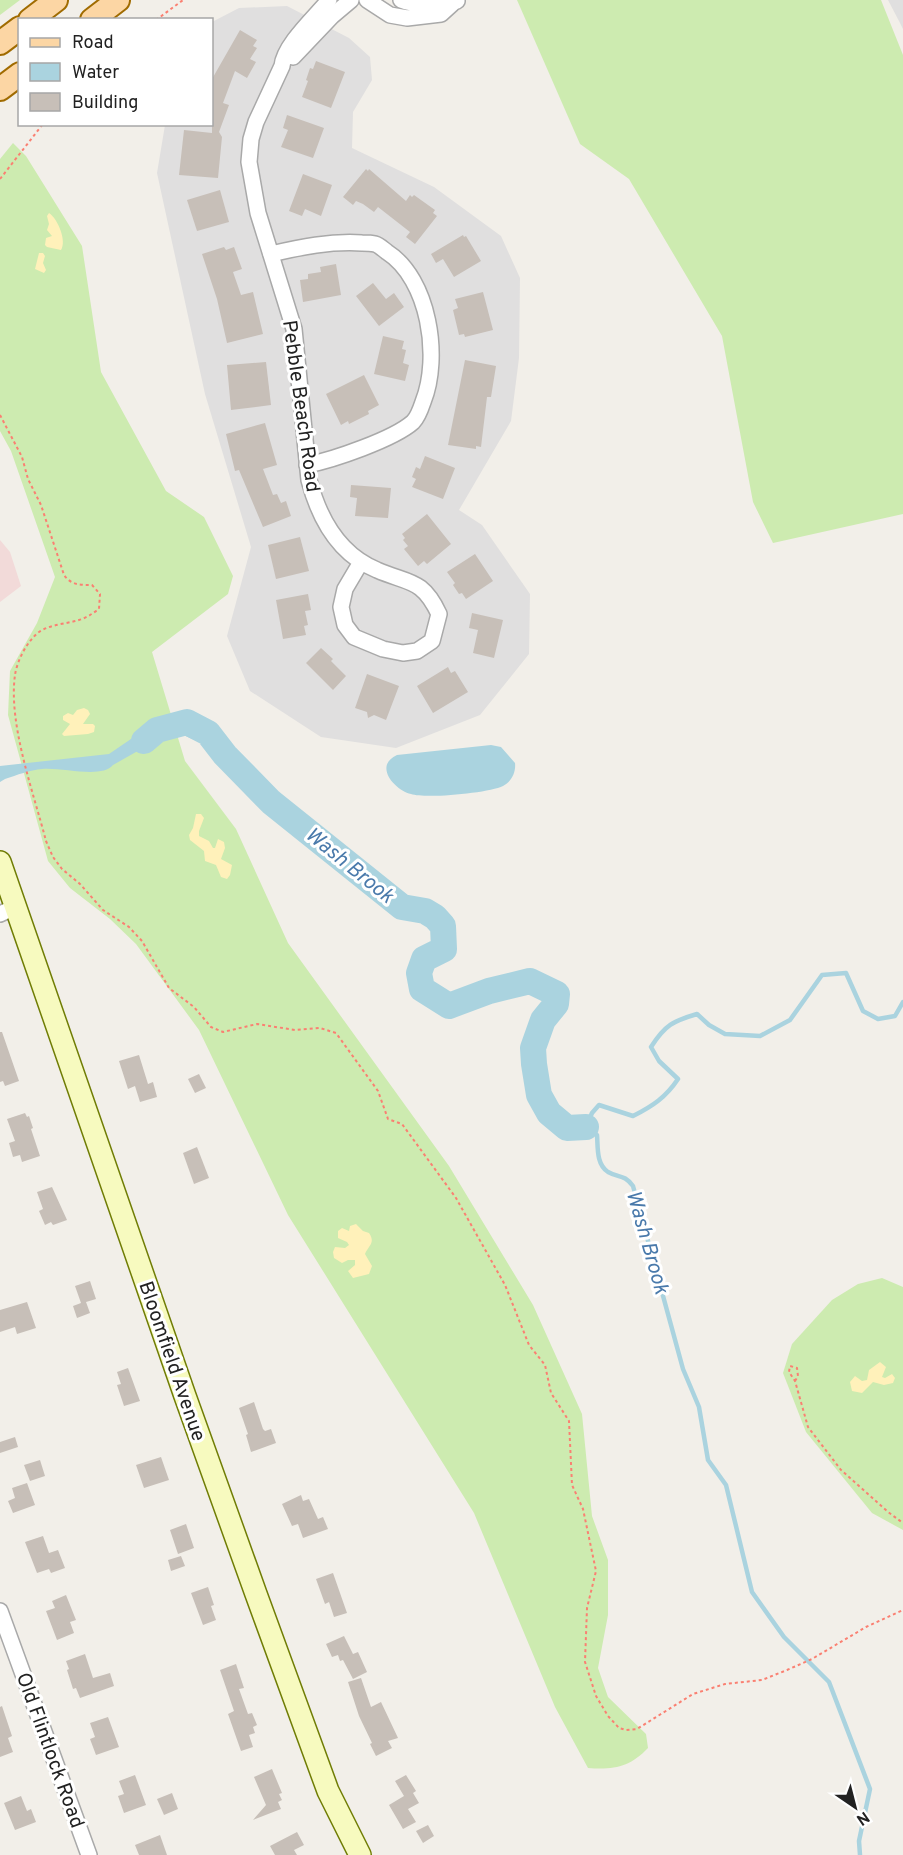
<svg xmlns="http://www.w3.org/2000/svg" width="903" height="1855" font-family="Overpass,sans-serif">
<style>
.residential{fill:#e0dfdf}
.commercial{fill:#f2dad9}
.grass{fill:#cdebb0}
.sand{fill:#fff1ba}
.water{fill:#aad3df}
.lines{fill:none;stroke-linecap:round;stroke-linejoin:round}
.stream{stroke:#aad3df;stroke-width:4.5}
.river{stroke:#aad3df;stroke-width:26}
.building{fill:#c7bfb8}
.minor-casing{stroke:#a9a9a9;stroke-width:18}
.secondary-casing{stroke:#707d05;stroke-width:24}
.primary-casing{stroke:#a06b00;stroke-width:26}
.path{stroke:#fa8072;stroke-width:2;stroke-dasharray:3 3;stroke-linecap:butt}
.minor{stroke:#fff;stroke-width:15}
.secondary{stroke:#f7fabf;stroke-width:21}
.primary{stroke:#fcd6a4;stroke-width:22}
.labels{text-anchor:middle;stroke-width:6;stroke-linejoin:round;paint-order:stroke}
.street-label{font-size:20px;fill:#222;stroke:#fff}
.water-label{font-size:21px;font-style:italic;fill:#4a7aab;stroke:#fff}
</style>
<rect width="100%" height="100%" fill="#f2efe9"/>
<g class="residential">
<path d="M888 0H903V29L900 23Z"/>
<path d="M287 6 349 38 370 57 372 80 353 112 352 148 434 187 501 236 520 278 519 358 511 421 459 510 482 525 530 594 529 654 480 715 396 748 321 737 250 691 227 636 251 547 205 394 157 173 165 125 212 124V22L239 8Z"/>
</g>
<path class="commercial" d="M0 540 10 552 21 586 0 602Z"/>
<g class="grass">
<path d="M0 0H20L0 15Z"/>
<path d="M517 0H881L903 55V514L773 543 753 502 722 336 629 179 580 144Z"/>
<path d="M13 143 26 156 82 246 101 372 166 491 204 517 233 576 228 594 152 652 185 761 236 829 288 943 449 1166 533 1305 582 1414 592 1516 608 1560V1615L598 1668 608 1697 646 1734 648 1748C630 1767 614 1770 588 1768L555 1707 474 1513 288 1215 199 1030 136 944 110 919 70 888 48 861 8 715 10 671 37 623 55 577 11 451 0 431V159Z"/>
<path d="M882 1278 903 1287V1530L872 1513 806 1432 783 1373 792 1344 832 1300 858 1284Z"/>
</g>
<g class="sand">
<path d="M49 213C58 219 67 241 61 250L47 247 45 245 46 238 52 236 47 230 49 224 47 216Z"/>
<path d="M39 253H43L45 256 43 263 46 270 44 273 35 269Z"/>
<path d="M84 708 88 710 90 714 83 724H93L95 726 94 732 88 734 64 736 62 734 70 724 63 720V716L68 713 73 715 77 710Z"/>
<path d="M196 814H201L204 818 199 831V836L209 841 213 848H215L218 839 224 842 225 848 221 859 232 865 230 875 227 879 221 877 216 865 205 861 204 851 190 840 189 835 193 828Z"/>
<path d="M356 1224 363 1231 369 1233C376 1243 368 1246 365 1254L372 1266 369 1274 353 1278 348 1271 355 1265V1260H348L342 1263 334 1258 333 1252 335 1247 345 1248 349 1245 347 1242 338 1238V1231L342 1228 349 1231 350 1226Z"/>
<path d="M880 1362 886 1367 882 1377 885 1378 892 1374 895 1378 893 1383 884 1385 873 1382 862 1393 852 1391 850 1382 855 1376 862 1381 867 1380 869 1370Z"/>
</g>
<g class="water">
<path d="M158 724 189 728H205L238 753 229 764 212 748 179 733 161 734 154 738 143 748 113 765C102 779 62 767 42 769 30 770 17 775 5 779L0 782V766L109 754 150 726Z"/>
<path d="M491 745 501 747 515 763C516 772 512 781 503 786 489 793 426 799 411 794 395 790 373 766 397 755Z"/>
</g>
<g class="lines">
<path class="stream" d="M860 1855 859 1841 870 1789 829 1682 784 1637 752 1592 726 1485 708 1460 699 1407 683 1369 633 1186C624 1174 619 1178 608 1172 596 1164 598 1147 597 1135L586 1127 592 1113 599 1105 633 1116C653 1106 666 1097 678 1079L659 1061 651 1047C665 1025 673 1021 697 1014L709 1025 725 1034 760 1036 790 1020 822 975 846 973 863 1011 878 1019 895 1016 903 1002"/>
<path class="river" d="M144 741 157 730 187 722 208 733 225 755 271 802 402 907 425 911 435 917 443 926 444 949 424 959 419 973 422 989 449 1006 489 991 530 981 557 994 556 1004 543 1020 533 1048 534 1064 539 1095 549 1113 567 1128 586 1127"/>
</g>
<g class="building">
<path d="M240 30 257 40 253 46 257 48 250 59 256 62 247 78 235 71 223 103 229 105 219 132 222 137 218 178 179 175 184 130 212 133V79Z"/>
<path d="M316 61 345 72 331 108 302 97 308 81 306 80 310 68 313 69Z"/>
<path d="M287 115 324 128 313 158 281 147 288 130 283 128Z"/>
<path d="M366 169 368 171 369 169 406 201 410 195 412 197 414 195 435 210 433 213 437 216 415 244 406 237 410 232 378 207 374 212 363 204 356 201 353 205 343 197Z"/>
<path d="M303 174 332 185 321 216 305 209 302 216 289 211Z"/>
<path d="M220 190 229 222 197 231 187 200Z"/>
<path d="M463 235 464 237 466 236 481 261 454 277 443 259 436 263 431 254Z"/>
<path d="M224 247 226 250 234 247 242 269 233 272 241 295 253 292 263 334 227 343 217 299 202 254Z"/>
<path d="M336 264 341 295 303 302 300 280 308 279V274L321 272 320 267Z"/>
<path d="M373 283 386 299 394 293 404 307 379 326 356 296Z"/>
<path d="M483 292 493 330 465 337 464 334 459 335 453 310 458 308 455 299Z"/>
<path d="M383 336 404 341 402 349 406 350 403 363 409 365 405 381 374 374Z"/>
<path d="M465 360 496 366 491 397H487L481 447 476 446V449L448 445Z"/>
<path d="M266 362 271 405 231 410 227 365Z"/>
<path d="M364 375 379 405 368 411 369 414 349 424 348 421 341 425 326 394Z"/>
<path d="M265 423 277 465 263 469 273 495 277 494 281 503 286 501 291 516 263 527 239 470 235 471 226 434Z"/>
<path d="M425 456 455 468 443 499 412 487 416 479 412 477 416 467 420 469Z"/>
<path d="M351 485 391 488 388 518 355 516 357 498 350 497Z"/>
<path d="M427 514 451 544 427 564 424 561 418 566 404 549 408 546 403 540 405 538 402 534Z"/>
<path d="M300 537 309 571 276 579 268 545Z"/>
<path d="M475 554 493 581 466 599 462 593 459 594 453 585 455 583 447 572Z"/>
<path d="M308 594 311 610 305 611 308 625 304 626 306 635 283 639 276 600Z"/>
<path d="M472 613 503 620 494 658 473 653 478 630 469 628Z"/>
<path d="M321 648 333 659 331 661 346 676 333 690 306 663Z"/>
<path d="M448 667 451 673 455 671 468 692 433 713 417 686Z"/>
<path d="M367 674 399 686 386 720 374 715 368 718 367 712 355 708Z"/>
<path d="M0 1032H2L19 1081 5 1086 3 1081 0 1082Z"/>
<path d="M139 1055 148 1084 153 1082 157 1097 140 1102 135 1086 128 1089 119 1061Z"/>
<path d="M199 1074 206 1088 195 1093 188 1079Z"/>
<path d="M25 1113 27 1117 29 1116 33 1128 31 1129 40 1156 22 1162 20 1155 13 1157 9 1143 15 1141 7 1119Z"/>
<path d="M197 1147 209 1178 194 1184 183 1153Z"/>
<path d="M52 1187 67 1220 53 1225 51 1222 45 1225 39 1211 43 1209 37 1192Z"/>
<path d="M90 1281 96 1299 86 1302 90 1313 77 1318 73 1306 81 1303 75 1286Z"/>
<path d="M27 1302 36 1328 17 1334 15 1327 0 1332V1310Z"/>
<path d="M128 1368 140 1401 124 1406 117 1385 121 1384 117 1372Z"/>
<path d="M254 1402 263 1429 265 1431 271 1429 276 1443 251 1452 246 1435 248 1434 239 1408Z"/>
<path d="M15 1437 18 1447 0 1453V1442Z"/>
<path d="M161 1457 169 1480 144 1488 136 1465Z"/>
<path d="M40 1460 45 1476 30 1481 24 1465Z"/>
<path d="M27 1483 35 1505 13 1513 8 1501 15 1498 12 1488Z"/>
<path d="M301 1495 303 1501 309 1499 318 1519 323 1517 328 1529 303 1538 298 1524 292 1526 282 1504Z"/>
<path d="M186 1524 194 1548 178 1554 170 1530Z"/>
<path d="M43 1536 49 1553 58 1550 65 1568 51 1573 49 1569 37 1573 25 1542Z"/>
<path d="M181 1556 185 1566 171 1571 168 1560Z"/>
<path d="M333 1573 347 1613 334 1617 329 1602 325 1604 316 1579Z"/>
<path d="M208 1587 214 1605 211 1606 216 1620 203 1625 191 1593Z"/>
<path d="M66 1595 76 1620 70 1622 74 1633 57 1640 46 1611 55 1608 52 1601Z"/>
<path d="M344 1636 353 1654 358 1652 367 1672 353 1679 343 1660 340 1661 338 1655 332 1657 326 1644Z"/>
<path d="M85 1654 93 1678 110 1673 114 1686 80 1698 76 1688 73 1689 67 1670 69 1669 66 1661Z"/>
<path d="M236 1664 244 1688 239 1689 248 1714 252 1713 257 1725 253 1727 255 1733 249 1735 253 1747 241 1751 228 1714 234 1711 220 1670Z"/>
<path d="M361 1678 371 1707 381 1702 398 1738 388 1741 392 1748 376 1756 370 1744 372 1743 359 1716 348 1682Z"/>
<path d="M2 1706 12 1736 8 1738 13 1752 0 1757V1707Z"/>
<path d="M108 1717 119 1747 96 1755 90 1739 95 1737 90 1723Z"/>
<path d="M272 1769 282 1793 279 1794 282 1800 278 1802 281 1809 253 1820 266 1805 254 1777Z"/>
<path d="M135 1775 146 1805 124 1813 118 1796 124 1794 119 1781Z"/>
<path d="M406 1775 416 1791 413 1793 419 1803 408 1809 416 1822 403 1829 389 1805 404 1796 395 1781Z"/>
<path d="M172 1793 178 1809 164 1815 157 1799Z"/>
<path d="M21 1796 27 1811 31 1809 36 1822 15 1830 4 1803Z"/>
<path d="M428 1825 434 1836 423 1843 416 1831Z"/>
<path d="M297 1832 304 1845 294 1850 297 1855H275L270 1846Z"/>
<path d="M160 1835 167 1855H139L135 1845Z"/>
</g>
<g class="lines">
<defs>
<g id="minor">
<path d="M329 0C315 17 284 45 282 66L256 122 251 139 249 162 258 213 294 329 309 480C319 518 338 554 377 570 409 584 422 578 439 614L432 641 417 651 403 653 383 649 354 637 345 625 341 607 345 589 361 562"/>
<path d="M367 0 390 15 407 18 441 14 452 4"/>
<path d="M401 0C413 5 445 6 457 1"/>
<path d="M293 57 332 16 351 0"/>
<path d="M271 254C301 247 330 241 362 243 366 243 371 243 375 244 379 245 383 249 387 252 429 279 441 357 423 402 421 408 418 417 413 422 394 439 333 460 307 465"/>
<path d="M0 914 15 907"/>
<path d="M0 1611 89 1855"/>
</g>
<path id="secondary" d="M0 862 185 1396 256 1594 328 1791 360 1855"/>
<g id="primary">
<path d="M30 20 56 0"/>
<path d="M92 20 118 0"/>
<path d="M0 43 20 28"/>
<path d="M0 89 20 74"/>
</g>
</defs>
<use href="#minor" class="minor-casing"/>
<use href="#secondary" class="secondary-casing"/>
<use href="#primary" class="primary-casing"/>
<g class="path">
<path d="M156 20 183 0"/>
<path d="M0 179 43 124"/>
<path d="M0 415 22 457 28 479 41 505 64 575C71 585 80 585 92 585L100 594 99 609C92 614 86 618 79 620 66 624 51 624 39 632 27 641 17 661 15 675 8 724 34 794 46 841L53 857 62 869 80 884 103 910 129 927 142 941 169 988 194 1007 211 1027 223 1032 257 1024 295 1030 320 1028 336 1033 378 1091 388 1119 402 1124 456 1198 505 1285 529 1345 545 1365 551 1393 569 1421 572 1485 583 1509 596 1571 587 1608 585 1662 596 1696 608 1716 619 1728 626 1730 637 1729 693 1694 725 1684 762 1680 787 1670 812 1659 866 1627 903 1610"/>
<path d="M795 1381 798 1376 797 1368 790 1366 789 1372 795 1381 808 1427 841 1470 888 1512 903 1523"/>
</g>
<use href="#minor" class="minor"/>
<use href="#secondary" class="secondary"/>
<use href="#primary" class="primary"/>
</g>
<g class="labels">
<g class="street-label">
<text transform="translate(302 406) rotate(82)" y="7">Pebble Beach Road</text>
<text transform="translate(173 1361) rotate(71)" y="7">Bloomfield Avenue</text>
<text transform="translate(51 1750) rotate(70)" y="7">Old Flintlock Road</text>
</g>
<g class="water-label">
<text transform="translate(350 865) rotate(39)" y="7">Wash Brook</text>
<text transform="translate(648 1242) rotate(74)" y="7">Wash Brook</text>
</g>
</g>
<rect x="18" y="18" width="195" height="108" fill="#ffffff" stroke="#a7a7a7" stroke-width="1.5"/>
<rect x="30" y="38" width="30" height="9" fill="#fcd6a4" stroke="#a7a7a7" stroke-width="1.5"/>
<text x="72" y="48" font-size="18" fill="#222222">Road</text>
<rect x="30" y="63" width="30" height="18" fill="#aad3df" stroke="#a7a7a7" stroke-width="1.5"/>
<text x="72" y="78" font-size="18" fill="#222222">Water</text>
<rect x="30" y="93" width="30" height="18" fill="#c7bfb8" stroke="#a7a7a7" stroke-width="1.5"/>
<text x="72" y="108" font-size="18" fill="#222222">Building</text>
<g transform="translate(855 1807) rotate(145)" stroke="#ffffff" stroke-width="4.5" paint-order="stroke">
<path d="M0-4.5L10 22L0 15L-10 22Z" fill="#222222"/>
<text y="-9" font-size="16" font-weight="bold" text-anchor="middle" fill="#222222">N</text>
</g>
</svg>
